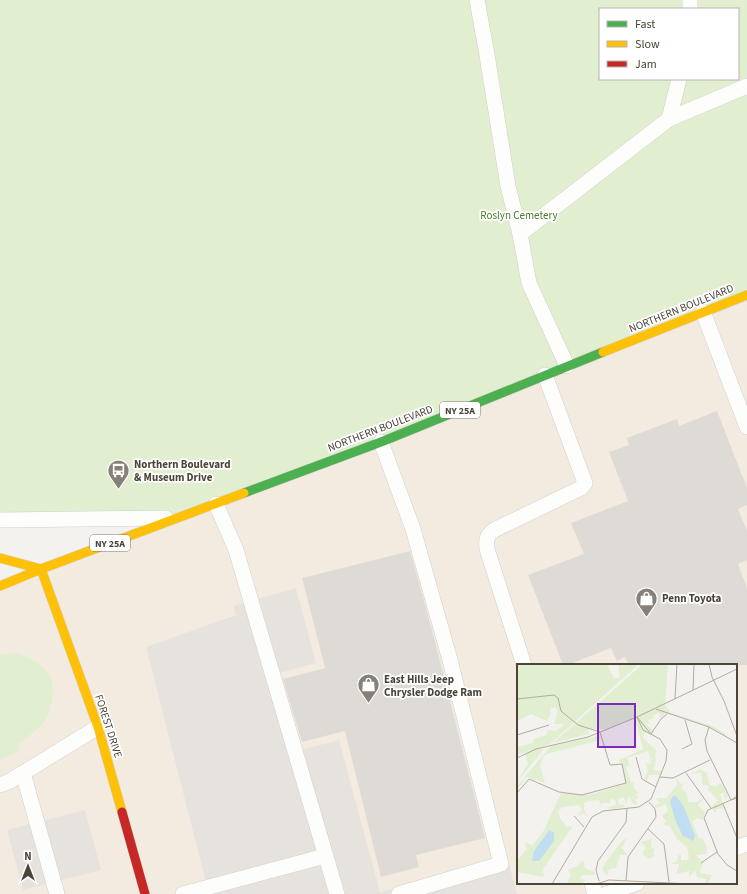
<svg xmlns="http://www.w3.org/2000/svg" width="747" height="894" font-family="'Source Sans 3',sans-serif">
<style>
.commercial{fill:#f3ebdf;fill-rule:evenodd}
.green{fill:#e1eecf;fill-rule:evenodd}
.parking{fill:#e6e3df}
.building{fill:#dedbd6}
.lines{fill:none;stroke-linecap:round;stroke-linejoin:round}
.lane-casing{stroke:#d2d0cb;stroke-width:16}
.fast-casing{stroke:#d3cfc5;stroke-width:10}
.slow-casing{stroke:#d3cfc5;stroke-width:10}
.jam-casing{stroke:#d3cfc5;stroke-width:10}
.lane{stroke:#fdfdfc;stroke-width:15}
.fast{stroke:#4caf50;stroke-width:9}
.slow{stroke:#ffc107;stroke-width:9}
.jam{stroke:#c62828;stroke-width:9}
.labels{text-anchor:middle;stroke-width:3.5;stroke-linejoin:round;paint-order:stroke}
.shield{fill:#fff;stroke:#817c74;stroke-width:1}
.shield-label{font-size:10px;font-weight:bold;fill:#4b4439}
.park-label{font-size:11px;fill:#4a7f2a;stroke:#fff}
.street-label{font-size:11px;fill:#4b4439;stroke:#fff}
.poi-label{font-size:11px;font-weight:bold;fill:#4b4439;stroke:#fff;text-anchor:start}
.inset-road{fill:none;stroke:#b0aca6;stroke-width:1}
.view{fill:#7b2cbf;fill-opacity:0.15;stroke:#7b2cbf;stroke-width:2}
.inset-edge{fill:none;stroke:#4b4439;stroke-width:2}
</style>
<rect width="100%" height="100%" fill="#f4f2ee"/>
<path class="commercial" d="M747 295V894H0V586ZM518 665H736V883H518Z"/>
<g class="green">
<path d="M0 0H747V295L178 515 0 517ZM600 9H738V79H600Z"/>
<path d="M16 652C42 663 59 674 51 705 49 713 46 721 40 727 33 733 25 738 18 744L20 751 0 760V655Z"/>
</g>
<g class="parking">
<path d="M296 588 316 663 276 674 297 751 339 740 380 892 507 857 517 894H209L146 647 236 615 233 606Z"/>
<path d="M85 810 101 870 23 890 7 830Z"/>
</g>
<g class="building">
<path d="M717 411 747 488V505L738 509 747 531V560L738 564 747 588V665H629L625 657 617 661 611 648 567 665H563L528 575 584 554 571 523 628 501 609 452 629 445 627 438 677 419 679 426Z"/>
<path d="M410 551 433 634 485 838 416 855 419 867 381 877 345 731 302 742 283 679 325 668 302 578Z"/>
</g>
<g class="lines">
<defs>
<g id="lane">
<path d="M477 0 486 49 508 186 520 234 529 283 567 366"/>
<path d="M690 9V0"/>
<path d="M669 119 679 79"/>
<path d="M520 234 669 119 747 86"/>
<path d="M703 312 747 427"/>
<path d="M381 442 413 529 450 660 501 864 399 894"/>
<path d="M216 504 236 550 337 894"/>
<path d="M0 520 166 518"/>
<path d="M524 665 487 549C486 540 486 536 494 530L581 488 585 483 545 375"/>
<path d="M23 773 57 894"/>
<path d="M0 785 10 781 98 727"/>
<path d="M736 848 747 844"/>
<path d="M592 883 595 894"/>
<path d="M183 894 325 856"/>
<path d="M606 894 637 883"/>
</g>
<path id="fast" d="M244 493 381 442 603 352"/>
<g id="slow">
<path d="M603 352 747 295"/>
<path d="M0 558 41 569 98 727 122 812"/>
<path d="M0 586 41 569 244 493"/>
</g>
<path id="jam" d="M122 812 145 894"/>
</defs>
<use href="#lane" class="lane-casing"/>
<use href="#fast" class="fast-casing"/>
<use href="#slow" class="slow-casing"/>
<use href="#jam" class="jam-casing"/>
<use href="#lane" class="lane"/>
<use href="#fast" class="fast"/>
<use href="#slow" class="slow"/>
<use href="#jam" class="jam"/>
</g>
<defs>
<symbol id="bus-pin" viewBox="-11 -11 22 30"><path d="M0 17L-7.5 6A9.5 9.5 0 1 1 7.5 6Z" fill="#868178" stroke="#fff"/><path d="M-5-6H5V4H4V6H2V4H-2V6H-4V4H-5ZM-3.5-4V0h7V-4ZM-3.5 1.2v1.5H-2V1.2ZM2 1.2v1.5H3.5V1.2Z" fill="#fff"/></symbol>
<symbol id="shop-pin" viewBox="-11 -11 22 30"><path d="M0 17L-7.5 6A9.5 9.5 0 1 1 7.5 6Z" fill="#868178" stroke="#fff"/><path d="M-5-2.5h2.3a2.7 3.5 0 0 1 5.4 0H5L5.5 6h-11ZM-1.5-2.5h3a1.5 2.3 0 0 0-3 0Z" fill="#fff"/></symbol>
</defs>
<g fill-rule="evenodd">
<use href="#bus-pin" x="106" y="458" width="25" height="34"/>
<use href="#shop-pin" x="634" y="586" width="25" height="34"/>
<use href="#shop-pin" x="356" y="672" width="25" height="34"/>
</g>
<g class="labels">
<g class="shield">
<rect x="440" y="402" width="40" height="16" rx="3"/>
<rect x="90" y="535" width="40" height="16" rx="3"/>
</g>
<g class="shield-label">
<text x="460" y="414">NY 25A</text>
<text x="110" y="547">NY 25A</text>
</g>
<g class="park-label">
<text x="519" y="219">Roslyn Cemetery</text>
</g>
<g class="street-label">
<text transform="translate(681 308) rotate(-22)" y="4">NORTHERN BOULEVARD</text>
<text transform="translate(380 428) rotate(-21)" y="4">NORTHERN BOULEVARD</text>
<text transform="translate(109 726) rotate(72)" y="4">FOREST DRIVE</text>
</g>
<g class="poi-label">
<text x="134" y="468">Northern Boulevard<tspan x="134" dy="13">&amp; Museum Drive</tspan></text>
<text x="662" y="602">Penn Toyota</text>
<text x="384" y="683">East Hills Jeep<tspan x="384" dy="13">Chrysler Dodge Ram</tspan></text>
</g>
</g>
<g transform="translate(517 664)">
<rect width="220" height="220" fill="#f4f2ee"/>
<path d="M0 0H90L97 15 103 13 101 0H122L33 80 0 91V83L16 79 17 75 29 71 31 66 39 67 48 60H37L41 47 38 43 33 45 34 50 30 57 14 50 0 57ZM126 0H151L148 41 154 49 195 62 209 70 208 72 195 64 148 49 144 54 142 49 136 51 137 54 131 56 133 60 128 59 137 67 134 70 128 68 126 74 140 87 138 90 139 97 136 106 145 107 143 111H132L130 117 127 114 131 108 128 96 131 101 134 98 131 87 110 94 113 102 118 100 109 103 114 118 118 120 116 122 122 130H118L122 133 118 136 121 141 116 140 112 132 109 140 106 133 101 136 102 141H107L106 143 97 145 90 144 99 141 98 136 93 135V139H84L85 145 82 136 71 137 67 139V146L72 154 67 149 61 152 65 146 62 141 46 143 41 147 43 154 50 163 56 162 26 205 27 213 0 208V197L10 185 7 178 16 181 26 168 44 129 73 131 108 120 105 100 102 96 126 85 118 54 90 65H72L71 70 36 79ZM30 168 37 177 19 198 17 187ZM81 72 84 74 80 77 30 90 26 93 23 102 28 119 9 113 0 126V122L34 82ZM19 85H27L0 118 11 100 8 89ZM183 105 190 109 192 121 198 122 204 119 211 132 208 137 207 129 203 130 207 144 200 145 198 149 195 143 201 136 191 126 192 122 185 120 184 109 174 110ZM159 113 164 120 168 119 164 123 170 130 171 138H180L187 134 181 141 188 148 187 152 185 156 181 154 175 157 182 174 186 175 190 183 189 190 179 191 186 198 183 209 195 211 191 220H188L189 215 180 213 178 206 172 213V207L159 210 162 200H154L160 197 161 191H164V196H170L172 193 170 183 160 175 153 162 146 161 149 157 145 152 151 147 149 140 140 144 137 142 143 139 139 134H149L160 121ZM110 174 105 184 111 191H103L99 204 92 205 90 211 85 206 88 199 105 177ZM135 175 134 181 135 185 138 184 136 189 138 191 133 195 125 190 129 183 124 178ZM66 196 68 204 78 208V211H65L63 215 69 216 63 220H50L54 211 51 206 60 202Z" fill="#e1eecf" fill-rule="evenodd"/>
<path d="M156 132H159L167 143 178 172 176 177 166 172 159 158 153 137ZM32 166 37 169V177L22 197H15L17 187Z" fill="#c0ddf1"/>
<path class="inset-road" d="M192 0 195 13 207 37 220 72M176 26 177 0M0 35 37 31 41 34 44 47M158 35 160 0M139 45 192 63 220 79M192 63 188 76 190 87 214 136 191 146 187 154 201 190 210 201 220 207M134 70 144 55 150 50M0 71 32 61M165 85 175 80 168 56M119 93 125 115 139 123M0 94 19 85 71 73 120 53 220 5M169 109 194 144M143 113 156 114 193 96M0 129 12 115 42 128 65 131 109 119 105 100 93 101 83 68 61 61 44 47M220 132 214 136 220 134M206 140 220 174M57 152 67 163M131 165 147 180 152 218M184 199 200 188M82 217 79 206 81 197 109 158 110 144M109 217 111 193 139 153 138 145 132 138M35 220 75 153 86 147 122 143 134 135 149 97 150 86 143 75 126 66 120 53 134 70M79 220 92 216 173 220"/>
<path class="view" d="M81 40H118V83H81Z"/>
<rect width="220" height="220" class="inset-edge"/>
</g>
<rect x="599" y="8" width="140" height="72" fill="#ffffff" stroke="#b7b4b0"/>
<rect x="607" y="21" width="20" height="6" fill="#4caf50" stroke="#b7b4b0"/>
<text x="635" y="28" font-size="12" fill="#4b4439">Fast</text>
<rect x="607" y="41" width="20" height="6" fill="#ffc107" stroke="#b7b4b0"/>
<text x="635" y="48" font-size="12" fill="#4b4439">Slow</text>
<rect x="607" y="61" width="20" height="6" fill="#c62828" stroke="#b7b4b0"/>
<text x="635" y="68" font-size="12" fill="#4b4439">Jam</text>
<g transform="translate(28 866)" stroke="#ffffff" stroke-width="3" paint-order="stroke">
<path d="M0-3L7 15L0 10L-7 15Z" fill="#4b4439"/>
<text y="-6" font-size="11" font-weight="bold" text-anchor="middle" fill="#4b4439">N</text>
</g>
</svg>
